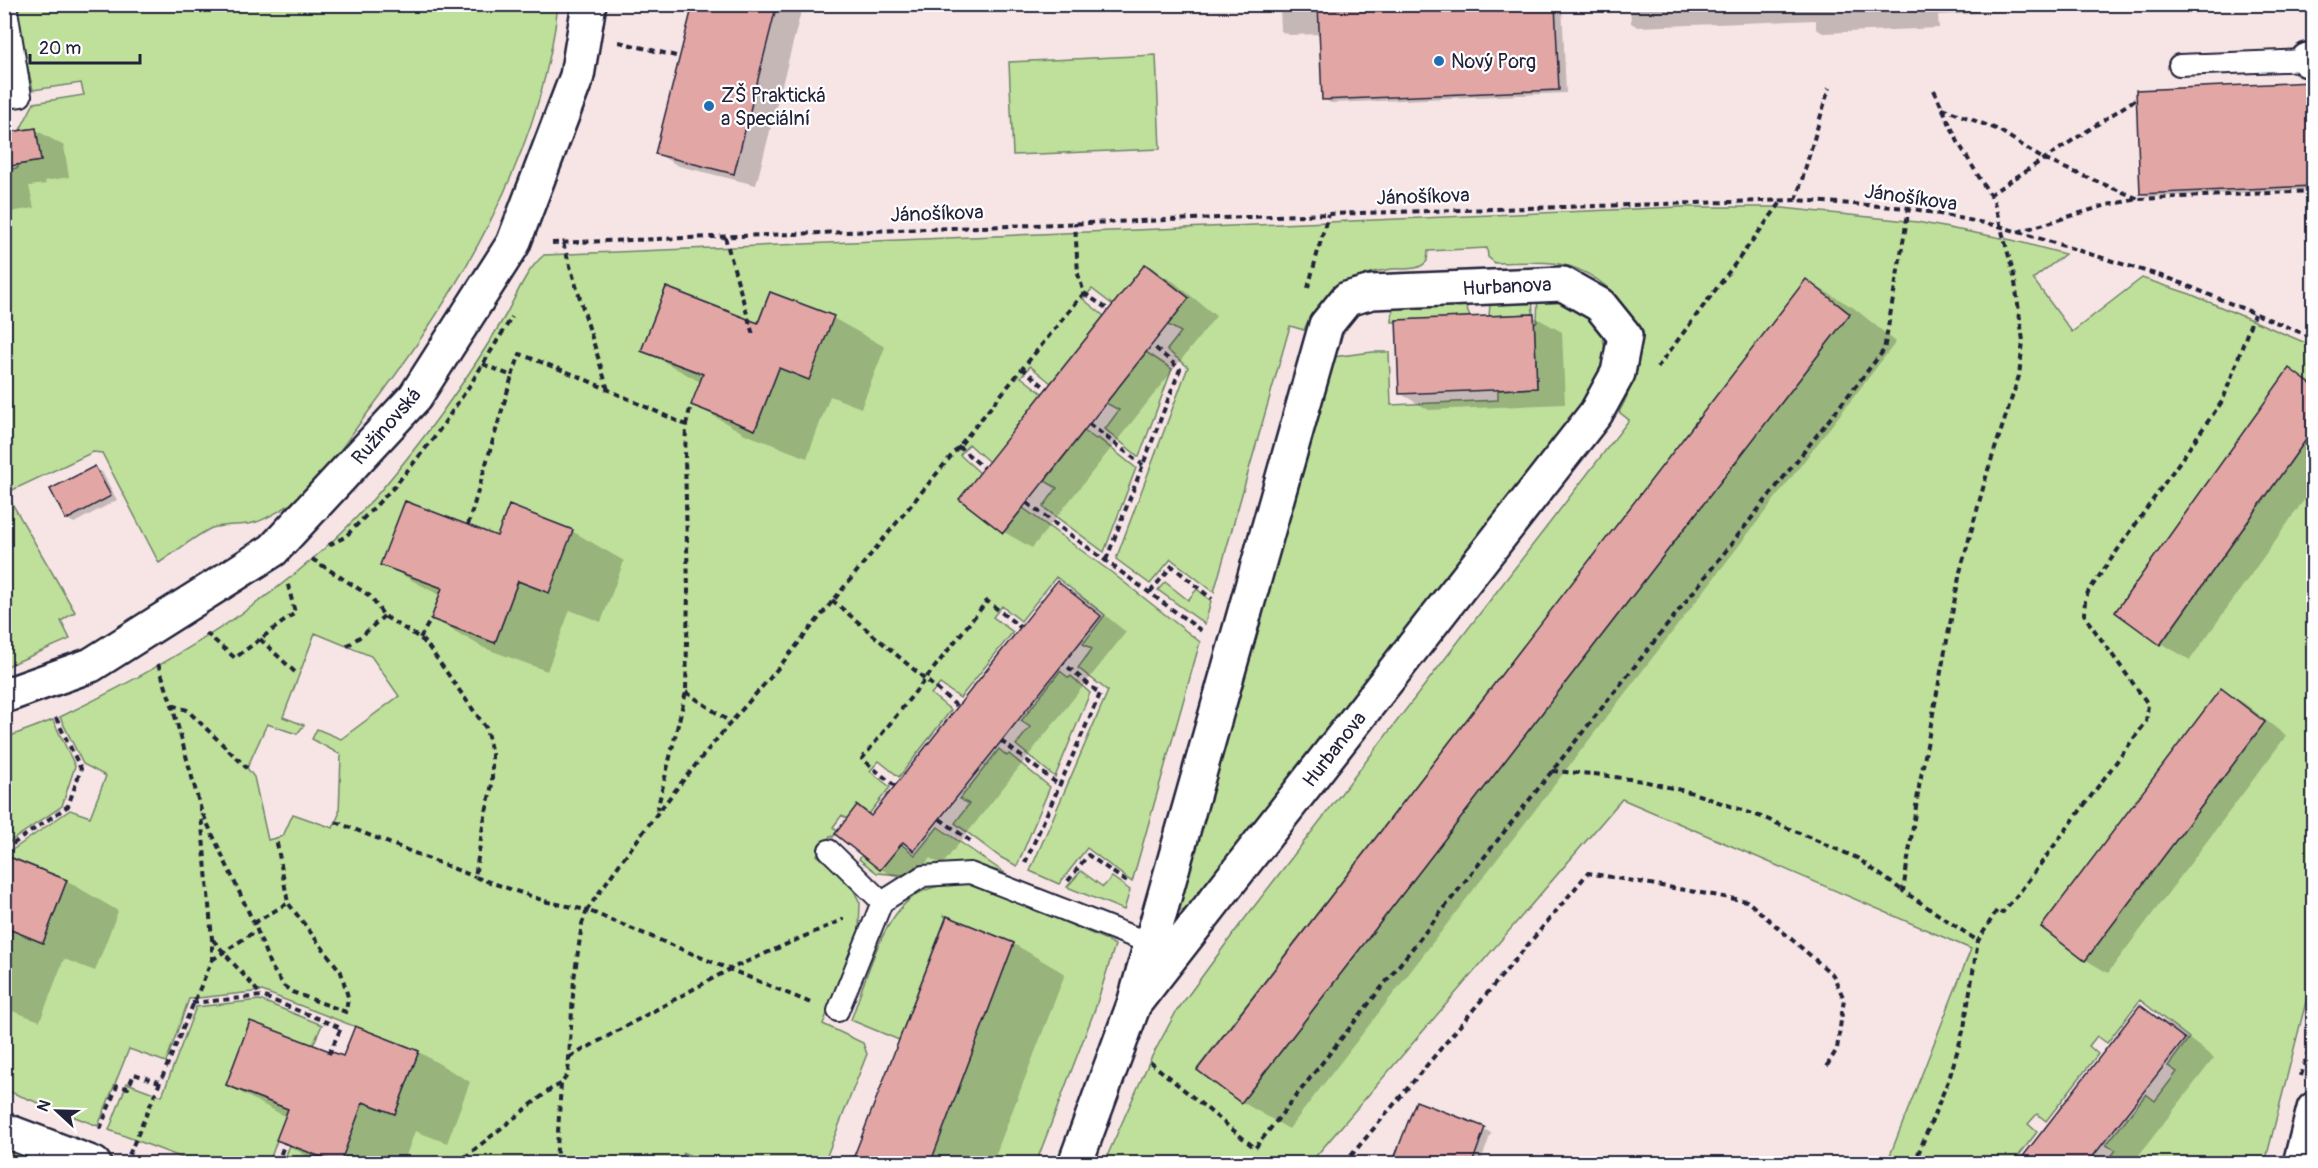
<svg xmlns="http://www.w3.org/2000/svg" width="2318" height="1168" font-family="Pangolin,sans-serif">
<style>
.green{fill:#bee09a;stroke:#70816a;stroke-width:1.5;fill-rule:evenodd}
.shadow{fill:#0003}
.building{fill:#e2a7a5;stroke:#22223b;stroke-width:1.5}
.lines{fill:none;stroke-linecap:round;stroke-linejoin:round}
.service-casing{stroke:#22223b;stroke-width:24}
.minor-casing{stroke:#22223b;stroke-width:38}
.path{stroke:#22223b;stroke-width:4;stroke-dasharray:6 4.5;stroke-linecap:butt}
.service{stroke:#fff;stroke-width:20}
.minor{stroke:#fff;stroke-width:33}
.poi-dot{fill:#1f6fb2;stroke:#fff;stroke-width:2}
.labels{text-anchor:middle;stroke-width:4.5;stroke-linejoin:round;paint-order:stroke}
.poi-label{font-size:20px;fill:#22223b;stroke:#fff;text-anchor:start}
.street-label{font-size:20px;fill:#22223b;stroke:#fff}
</style>
<rect width="100%" height="100%" fill="#f6e5e4"/>
<filter id="ink" filterUnits="userSpaceOnUse"><feTurbulence type="fractalNoise" baseFrequency=".0167" numOctaves="2"/><feDisplacementMap in="SourceGraphic" scale="12" xChannelSelector="R" yChannelSelector="G"/><feConvolveMatrix kernelMatrix="1 2 1 2 8 2 1 2 1" color-interpolation-filters="sRGB"/></filter>
<g filter="url(#ink)">
<g class="green">
<path d="M13 5H558C541 159 455 298 363 419 341 448 320 483 289 505 279 511 265 520 253 523 240 526 225 524 212 528 199 533 173 554 159 563L102 453 93 452 6 493 75 612 61 621 70 639 5 667 4 193 6 192 5 170 18 168 17 165 41 161 36 128 20 130 34 103 84 95 81 83 33 90Z"/>
<path d="M1156 55 1160 149 1013 155 1009 62Z"/>
<path d="M1681 207H1773L1917 222 2012 240 2065 254 2033 279 2072 332 2142 278 2190 294 2313 346V386L2289 369 2115 612 2161 644 2313 430V974L2265 1163H2106L2116 1150 2106 1145 2146 1094 2155 1101 2177 1072 2168 1066 2189 1038 2140 1000 2107 1043 2097 1036 2089 1046 2098 1054 2046 1121 2037 1114 2028 1124 2037 1132 2013 1163H1887L1971 949 1622 799 1310 1163H1104L1150 1060 1176 1012 1236 930 1629 420 1619 412C1650 359 1639 294 1577 269 1552 259 1521 263 1495 263L1488 257 1487 248 1428 251 1427 261C1418 272 1405 268 1392 269 1354 273 1319 293 1304 330L1290 326 1214 592 1171 559 1150 584 1116 559 1188 367 1167 350 1181 332 1168 325 1189 298 1146 264 1113 305 1092 289 1083 299 1104 316 1051 383 1030 366 1021 377 1043 394 989 462 969 444 960 455 980 473 960 499 1003 533 1023 508 1111 572 1200 642 1132 882 1087 848 1059 884 1030 871 1108 691 1078 668 1092 649 1083 644 1105 615 1056 577 1021 621 1002 606 993 617 1013 632 960 698 940 684 931 694 951 710 899 777 879 761 870 771 890 787 869 814 858 805 847 819 842 815 833 827 837 831 833 837 830 836 817 855 850 883 860 903 859 930 823 1024 863 1043 867 1054 824 1163H710L684 1153 679 1164 340 1163 363 1102 395 1114 419 1051 262 991 189 999 166 1062 129 1049 98 1126 5 1090 4 950 12 930 43 943 67 880 5 855 70 810 90 817 106 776 83 764 60 717C156 671 264 608 341 533 377 498 410 456 440 415 463 383 485 350 505 316 517 295 525 271 544 255ZM1806 280 1850 314 1241 1103 1197 1069ZM666 287 728 311 753 335 770 292 833 316 809 379 779 368 755 430 692 405 703 374 641 351ZM405 501 467 525 493 548 549 593 518 581 495 643 431 619 442 588 381 565ZM315 633 371 656 399 696 341 739 317 729 312 739 341 755 339 814 333 828 293 814 283 836 268 840 254 777 247 768 267 724 297 734 304 725 283 717ZM2222 689 2265 722 2085 961 2041 927Z"/>
<path d="M1532 292 1533 314 1489 316 1491 293Z"/>
<path d="M1538 292 1584 307 1602 333 1605 349V368L1601 382 1187 909 1176 912 1332 357 1373 352H1389L1391 405 1498 400V390L1537 388 1534 323 1537 322Z"/>
<path d="M1461 295 1470 317 1392 322 1393 302Z"/>
<path d="M1146 352 1172 369 1139 457 1105 429 1119 410 1106 403Z"/>
<path d="M1084 431 1096 439 1098 438 1136 468 1104 552 1043 507 1057 488 1045 481Z"/>
<path d="M1165 582 1188 600 1197 589 1211 601 1205 624 1158 590Z"/>
<path d="M1060 671 1069 678 1071 676 1090 693 1055 777 1016 745 1030 727 1021 721Z"/>
<path d="M53 720 75 766 62 806 5 845V738Z"/>
<path d="M999 749 1007 756 1009 754 1050 787 1017 866 1000 857 955 823 969 804 960 799Z"/>
<path d="M938 827 1005 873 978 865 936 866 902 875 877 873 859 859 862 855 880 870 901 844 915 855Z"/>
<path d="M1081 871 1103 887 1112 877 1130 890 1124 910 1067 887Z"/>
<path d="M966 881 1107 940 1115 945 1095 1009 1036 1163H930L1014 943 944 915 946 918 899 1040 851 1020C866 980 882 911 921 892 935 885 951 884 966 881Z"/>
<path d="M260 1000 322 1025 313 1045 250 1022 226 1085 288 1109 269 1163H196L109 1130 127 1083 162 1096 196 1007Z"/>
<path d="M290 1145 338 1163H283Z"/>
<path d="M5 1146 50 1163H5Z"/>
</g>
<g class="shadow">
<path d="M695 4H803L756 185 679 166 657 154Z"/>
<path d="M1280 4H1562L1566 93 1331 103 1323 99 1321 34 1289 35 1281 31Z"/>
<path d="M1630 4H2158V5L1938 15 1939 28 1823 33 1816 29V20L1638 27 1631 23Z"/>
<path d="M4 7 23 87 4 90Z"/>
<path d="M2311 84 2314 85V189L2148 197 2141 193Z"/>
<path d="M36 130 64 146 69 177 45 181 46 184 29 186 34 208 4 213V134Z"/>
<path d="M1146 266 1174 282 1216 316 1032 548 1004 532Z"/>
<path d="M1807 281 1854 308 1896 342 1289 1129 1242 1102 1199 1069Z"/>
<path d="M1533 316 1562 332 1565 404 1429 410 1401 394Z"/>
<path d="M833 318 885 347 861 408 830 396 807 458 745 434 693 404 702 383 643 350Z"/>
<path d="M2290 370 2314 384V486L2190 660 2161 643Z"/>
<path d="M95 468 102 472 117 500 74 523 67 519Z"/>
<path d="M572 531 624 561 601 622 570 610 547 671 484 648 432 618 441 596 382 564Z"/>
<path d="M1057 583 1084 598 1126 632 942 865 930 858 908 885 881 869 837 834 858 807 873 816Z"/>
<path d="M2222 690 2244 703 2286 736 2108 973 2086 960 2043 927Z"/>
<path d="M5 857 67 881 118 911 95 971 64 959 40 1021 4 1008Z"/>
<path d="M947 918 1014 944 1065 974 992 1164H853Z"/>
<path d="M2141 1007 2171 1025 2214 1058 2132 1164H2019Z"/>
<path d="M355 1028 419 1052 470 1082 447 1143 415 1131 403 1164H320L278 1139 286 1117 227 1085 344 1058Z"/>
<path d="M1484 1129 1491 1133 1480 1164H1394Z"/>
</g>
<g class="building">
<path d="M693 4H777L734 174 655 154Z"/>
<path d="M1318 4H1555L1559 90 1322 100Z"/>
<path d="M2312 82 2313 186 2140 194 2136 90Z"/>
<path d="M36 128 41 161 4 167V133Z"/>
<path d="M1145 264 1189 298 1003 533 959 499Z"/>
<path d="M1806 279 1850 314 1241 1103 1197 1070Z"/>
<path d="M666 287 758 323 770 292 834 316 809 380 779 368 755 430 691 405 703 374 641 351Z"/>
<path d="M1534 314 1537 388 1399 394 1396 320Z"/>
<path d="M2289 368 2313 386V430L2160 645 2115 612Z"/>
<path d="M95 466 111 496 66 520 50 489Z"/>
<path d="M405 501 497 536 509 505 573 530 549 593 518 581 495 643 431 619 442 588 380 565Z"/>
<path d="M1057 581 1101 616 914 851 903 842 880 870 835 834 857 805 871 816Z"/>
<path d="M2221 688 2265 722 2085 961 2041 927Z"/>
<path d="M4 855 67 880 43 943 4 927Z"/>
<path d="M947 916 1014 943 930 1164H851Z"/>
<path d="M2140 1005 2185 1039 2087 1164H2017Z"/>
<path d="M250 1021 343 1056 355 1026 419 1051 395 1114 363 1102 340 1164 276 1140 288 1109 226 1085Z"/>
<path d="M1416 1101 1485 1127 1472 1164H1392Z"/>
</g>
<g class="lines">
<defs>
<g id="service">
<path d="M2179 65 2308 60"/>
<path d="M4 98 21 96 6 4"/>
<path d="M829 850 882 902"/>
<path d="M838 1011 882 902 923 876 970 873 1152 944"/>
</g>
<g id="minor">
<path d="M2308 60H2314"/>
<path d="M4 696 91 665 273 550 415 397 513 244 577 76 589 4"/>
<path d="M4 1130 94 1164"/>
<path d="M1075 1164 1134 1004 1326 325 1347 299 1372 292 1563 284 1600 305 1625 336 1618 373 1596 413 1134 1004"/>
<path d="M2300 1164 2314 1109"/>
</g>
</defs>
<use href="#service" class="service-casing"/>
<use href="#minor" class="minor-casing"/>
<g class="path">
<path d="M619 42 680 57"/>
<path d="M1934 90 1958 142 1994 202 2014 275 2023 341 2019 376 1988 470 1960 572 1919 787 1903 891 1978 941"/>
<path d="M1942 108 1999 130 2043 159 2139 199"/>
<path d="M1989 195 2136 99"/>
<path d="M1796 200 1829 88"/>
<path d="M2018 232 2107 205 2139 199 2314 191"/>
<path d="M725 237 753 335"/>
<path d="M552 243 1328 214 1796 200 1909 208 1999 226 2171 279 2314 338"/>
<path d="M563 243 608 390"/>
<path d="M1308 288 1328 214"/>
<path d="M1084 293 1109 310"/>
<path d="M483 364 512 376 520 354 580 377 686 425 685 457 688 590 686 692 657 810"/>
<path d="M1022 368 1047 389"/>
<path d="M1657 368 1782 201"/>
<path d="M1089 424 1143 465"/>
<path d="M686 425 691 405"/>
<path d="M958 446 984 468"/>
<path d="M1027 503 1203 632"/>
<path d="M468 525 512 376"/>
<path d="M329 545 345 537 394 487 434 438 470 385 512 317"/>
<path d="M312 559 370 596 384 616 420 638 428 646 486 728 492 754V784L483 826 475 877 548 902 587 910C643 829 704 751 770 678L1084 293 1078 274 1075 223"/>
<path d="M1106 560 1180 369 1152 345"/>
<path d="M1150 592 1172 566 1212 599"/>
<path d="M832 600 958 707"/>
<path d="M206 633 235 658 295 613 287 581"/>
<path d="M420 638 431 619"/>
<path d="M260 639 298 675"/>
<path d="M347 646 364 634 384 616"/>
<path d="M158 664 172 705 201 810 257 930 270 965 284 986 292 992 346 1012 348 997 341 972 288 903 276 838"/>
<path d="M686 692 730 722"/>
<path d="M172 705 187 710 247 768"/>
<path d="M1001 741 1059 785"/>
<path d="M1552 771 1594 774 1643 781 1693 793 1767 819 1857 858 1903 891"/>
<path d="M895 786 862 759 987 601 1020 627"/>
<path d="M940 819 973 843"/>
<path d="M336 822 475 877"/>
<path d="M4 850 68 806 81 769 55 716"/>
<path d="M1025 863 1100 694 1063 663"/>
<path d="M1068 881 1088 855 1130 884"/>
<path d="M254 923 288 903"/>
<path d="M213 940 261 995"/>
<path d="M212 960 257 930"/>
<path d="M192 1003 262 996 341 1028 327 1058"/>
<path d="M570 1057 730 969 844 919"/>
<path d="M1150 1062 1255 1148 1884 350 1909 208"/>
<path d="M2301 1076 2314 1030"/>
<path d="M100 1129 117 1086 128 1088 134 1074 159 1082"/>
<path d="M129 1155 212 960V939L201 814"/>
<path d="M277 1164 285 1143"/>
<path d="M456 1164 551 1089 561 1084"/>
<path d="M556 1164 561 1084 568 1074 574 979 582 924 587 910 811 1003"/>
<path d="M1344 1164 1588 873 1747 901 1833 975 1844 999 1837 1049 1825 1069"/>
<path d="M1914 1164 1950 1076 1964 1028 1978 941 1997 910 2002 913 2019 893 2146 722 2148 704 2090 624 2084 614 2085 601 2088 592 2223 400 2254 314"/>
</g>
<use href="#service" class="service"/>
<use href="#minor" class="minor"/>
</g>
</g>
<g class="poi-dot">
<circle cx="1439" cy="61" r="6"/>
<circle cx="709" cy="106" r="6"/>
</g>
<g class="labels">
<g class="poi-label">
<text x="1451" y="68">Nový Porg</text>
<text x="721" y="102">ZŠ Praktická<tspan x="721" dy="23">a Speciální</tspan></text>
</g>
<g class="street-label">
<text transform="translate(1423 196) rotate(-2)" y="7">Jánošíkova</text>
<text transform="translate(1911 197) rotate(8)" y="7">Jánošíkova</text>
<text transform="translate(937 213) rotate(-2)" y="7">Jánošíkova</text>
<text transform="translate(1507 286) rotate(-3)" y="7">Hurbanova</text>
<text transform="translate(386 426) rotate(-49)" y="7">Ružinovská</text>
<text transform="translate(1334 749) rotate(-52)" y="7">Hurbanova</text>
</g>
</g>
<rect width="2318" height="1168" fill="none" stroke="#fff" stroke-width="24"/>
<rect x="12" y="12" width="2294" height="1144" fill="none" stroke="#22223b" stroke-width="2" filter="url(#ink)"/>
<g transform="translate(57 1111) rotate(292)" stroke="#ffffff" stroke-width="4.5" paint-order="stroke">
<path d="M0-4.5L10 22L0 15L-10 22Z" fill="#22223b"/>
<text y="-9" font-size="16" font-weight="bold" text-anchor="middle" fill="#22223b">N</text>
</g>
<path d="M30 54v9h110v-9" fill="none" stroke="#22223b" stroke-width="3"/>
<text x="39" y="54" font-size="18" fill="#22223b" stroke="#ffffff" stroke-width="4.5" paint-order="stroke">20 m</text>
</svg>
